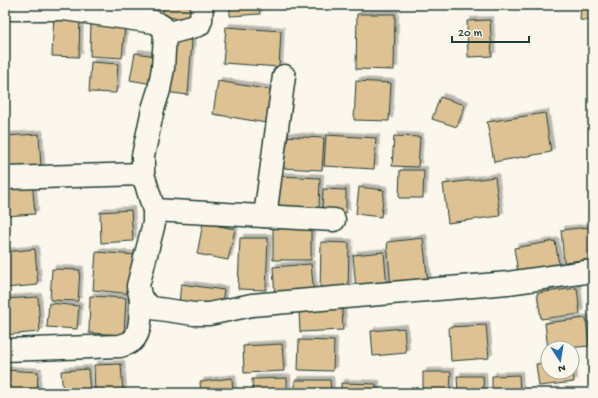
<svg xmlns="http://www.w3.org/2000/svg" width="598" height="398" font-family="'Gochi Hand',sans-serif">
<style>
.building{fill:#dec293;stroke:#1f3d34;filter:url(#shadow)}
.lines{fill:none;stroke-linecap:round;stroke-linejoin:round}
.minor-casing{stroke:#1f3d34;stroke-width:25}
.minor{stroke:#fbf7ec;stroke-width:22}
</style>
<defs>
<filter id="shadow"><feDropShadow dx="3.5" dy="-3.5" stdDeviation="0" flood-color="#0004"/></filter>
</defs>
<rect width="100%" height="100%" fill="#fbf7ec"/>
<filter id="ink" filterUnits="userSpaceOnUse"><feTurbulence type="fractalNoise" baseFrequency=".025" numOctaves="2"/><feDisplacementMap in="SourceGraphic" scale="8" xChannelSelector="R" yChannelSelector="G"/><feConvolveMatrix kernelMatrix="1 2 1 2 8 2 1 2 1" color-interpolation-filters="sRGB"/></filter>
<g filter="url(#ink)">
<g class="building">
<path d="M111 5H142V12Z"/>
<path d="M163 5H196V19L163 17Z"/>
<path d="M230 5H259L260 14 230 16Z"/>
<path d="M415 5H450V7L415 8Z"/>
<path d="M460 5H501V6L460 10Z"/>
<path d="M581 5H593V21L580 20Z"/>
<path d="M54 13 80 14 79 57 52 56Z"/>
<path d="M357 14H395L394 70 356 69Z"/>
<path d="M490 20 492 56 468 57 467 21Z"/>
<path d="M91 21 125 25 122 58 90 56Z"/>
<path d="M226 27 281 31 279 67 223 63Z"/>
<path d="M167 39 192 40 188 95 165 92Z"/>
<path d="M135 53 156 56 152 84 130 80Z"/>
<path d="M91 62 118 64 116 93 89 92Z"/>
<path d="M218 81 277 91 272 124 213 114Z"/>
<path d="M356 81 391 83 389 121 354 120Z"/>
<path d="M440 97 465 105 457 127 432 119Z"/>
<path d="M545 113 551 152 494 162 487 122Z"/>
<path d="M39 134 41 168 5 170V136Z"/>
<path d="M326 135 376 138 374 169 324 166Z"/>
<path d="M281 136 324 138 322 170 280 168Z"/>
<path d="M394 136 420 137 418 167 392 166Z"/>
<path d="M400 170H424L423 198H399Z"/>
<path d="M280 176 320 178 319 209 278 207Z"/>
<path d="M495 177 500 216 448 223 443 184Z"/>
<path d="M32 181 35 214 5 216V183Z"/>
<path d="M359 187 384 190 381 217 356 214Z"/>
<path d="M323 189 346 190V213L322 212Z"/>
<path d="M131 210 133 241 101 243 100 212Z"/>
<path d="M203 223 235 229 228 260 197 254Z"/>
<path d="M273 226 311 227V260H273Z"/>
<path d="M590 227 593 259 564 262 561 230Z"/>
<path d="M240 238H268L266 290 238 289Z"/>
<path d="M423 238 428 284 391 288 387 242Z"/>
<path d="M555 241 560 270 519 278 514 248Z"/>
<path d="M321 242 349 243 348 293 320 292Z"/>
<path d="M35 249 38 285 5 288V252Z"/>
<path d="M96 252 136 255 132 294 93 290Z"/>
<path d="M384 252 387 288 356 290 353 255Z"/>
<path d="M311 264 314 295 275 298 273 267Z"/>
<path d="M52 269 80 270 78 301 50 300Z"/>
<path d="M181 284 224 290 221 309 179 303Z"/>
<path d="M577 288 580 314 541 319 537 293Z"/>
<path d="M90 296 126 298 124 335 89 333Z"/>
<path d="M38 297 40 332 5 335V299Z"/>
<path d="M49 303 79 306 77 329 47 327Z"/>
<path d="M342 308 343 330 300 332 299 310Z"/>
<path d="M586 318 589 346 568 348H548V350L545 323Z"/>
<path d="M486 325 489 358 451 361 449 327Z"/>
<path d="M404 328 406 353 373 356 371 331Z"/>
<path d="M299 340 334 341 333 371 298 370Z"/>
<path d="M282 344 284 371 244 373 243 346Z"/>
<path d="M572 361 574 382 539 386 536 364 548 363V372H572Z"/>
<path d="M121 364 123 393H95L94 365Z"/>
<path d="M88 369 90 393H63L61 371Z"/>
<path d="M5 370 38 372 37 393H5Z"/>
<path d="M423 372H451L450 393H423Z"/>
<path d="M519 375 520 393H492V376Z"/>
<path d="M457 376H483L484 393H458Z"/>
<path d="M232 378 233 393H201L200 382Z"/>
<path d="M287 378V393H253L252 379Z"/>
<path d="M295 380H330L331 393H295Z"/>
<path d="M341 383 376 384V393H341Z"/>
</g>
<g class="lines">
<defs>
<g id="minor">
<path d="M5 9H64L154 22 162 26 165 34 163 68 159 90 153 109 143 156V174L154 210V223L138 286 141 299 152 308 194 314H209L252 305 508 283 593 271"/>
<path d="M165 34 199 25 201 20 202 5"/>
<path d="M5 178 143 174"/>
<path d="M154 210 334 220"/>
<path d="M265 216 284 76"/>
<path d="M5 350 120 346C123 345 126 344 129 343 143 336 140 312 141 299"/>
</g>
</defs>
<use href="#minor" class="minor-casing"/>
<use href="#minor" class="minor"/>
</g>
</g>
<rect width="598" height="398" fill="none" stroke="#fbf7ec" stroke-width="20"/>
<rect x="10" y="10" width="578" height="378" fill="none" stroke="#1f3d34" stroke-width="1.5" filter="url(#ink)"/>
<g transform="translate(560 360) rotate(168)"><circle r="19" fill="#fbf7ec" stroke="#a3ada2"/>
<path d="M0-3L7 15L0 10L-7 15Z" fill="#1f6fb2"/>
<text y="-6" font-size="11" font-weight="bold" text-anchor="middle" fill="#1f3d34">N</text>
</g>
<path d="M452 36v6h77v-6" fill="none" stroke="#1f3d34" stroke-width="2"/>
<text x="458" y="36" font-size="12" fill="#1f3d34" stroke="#fbf7ec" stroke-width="3" paint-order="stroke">20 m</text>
</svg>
